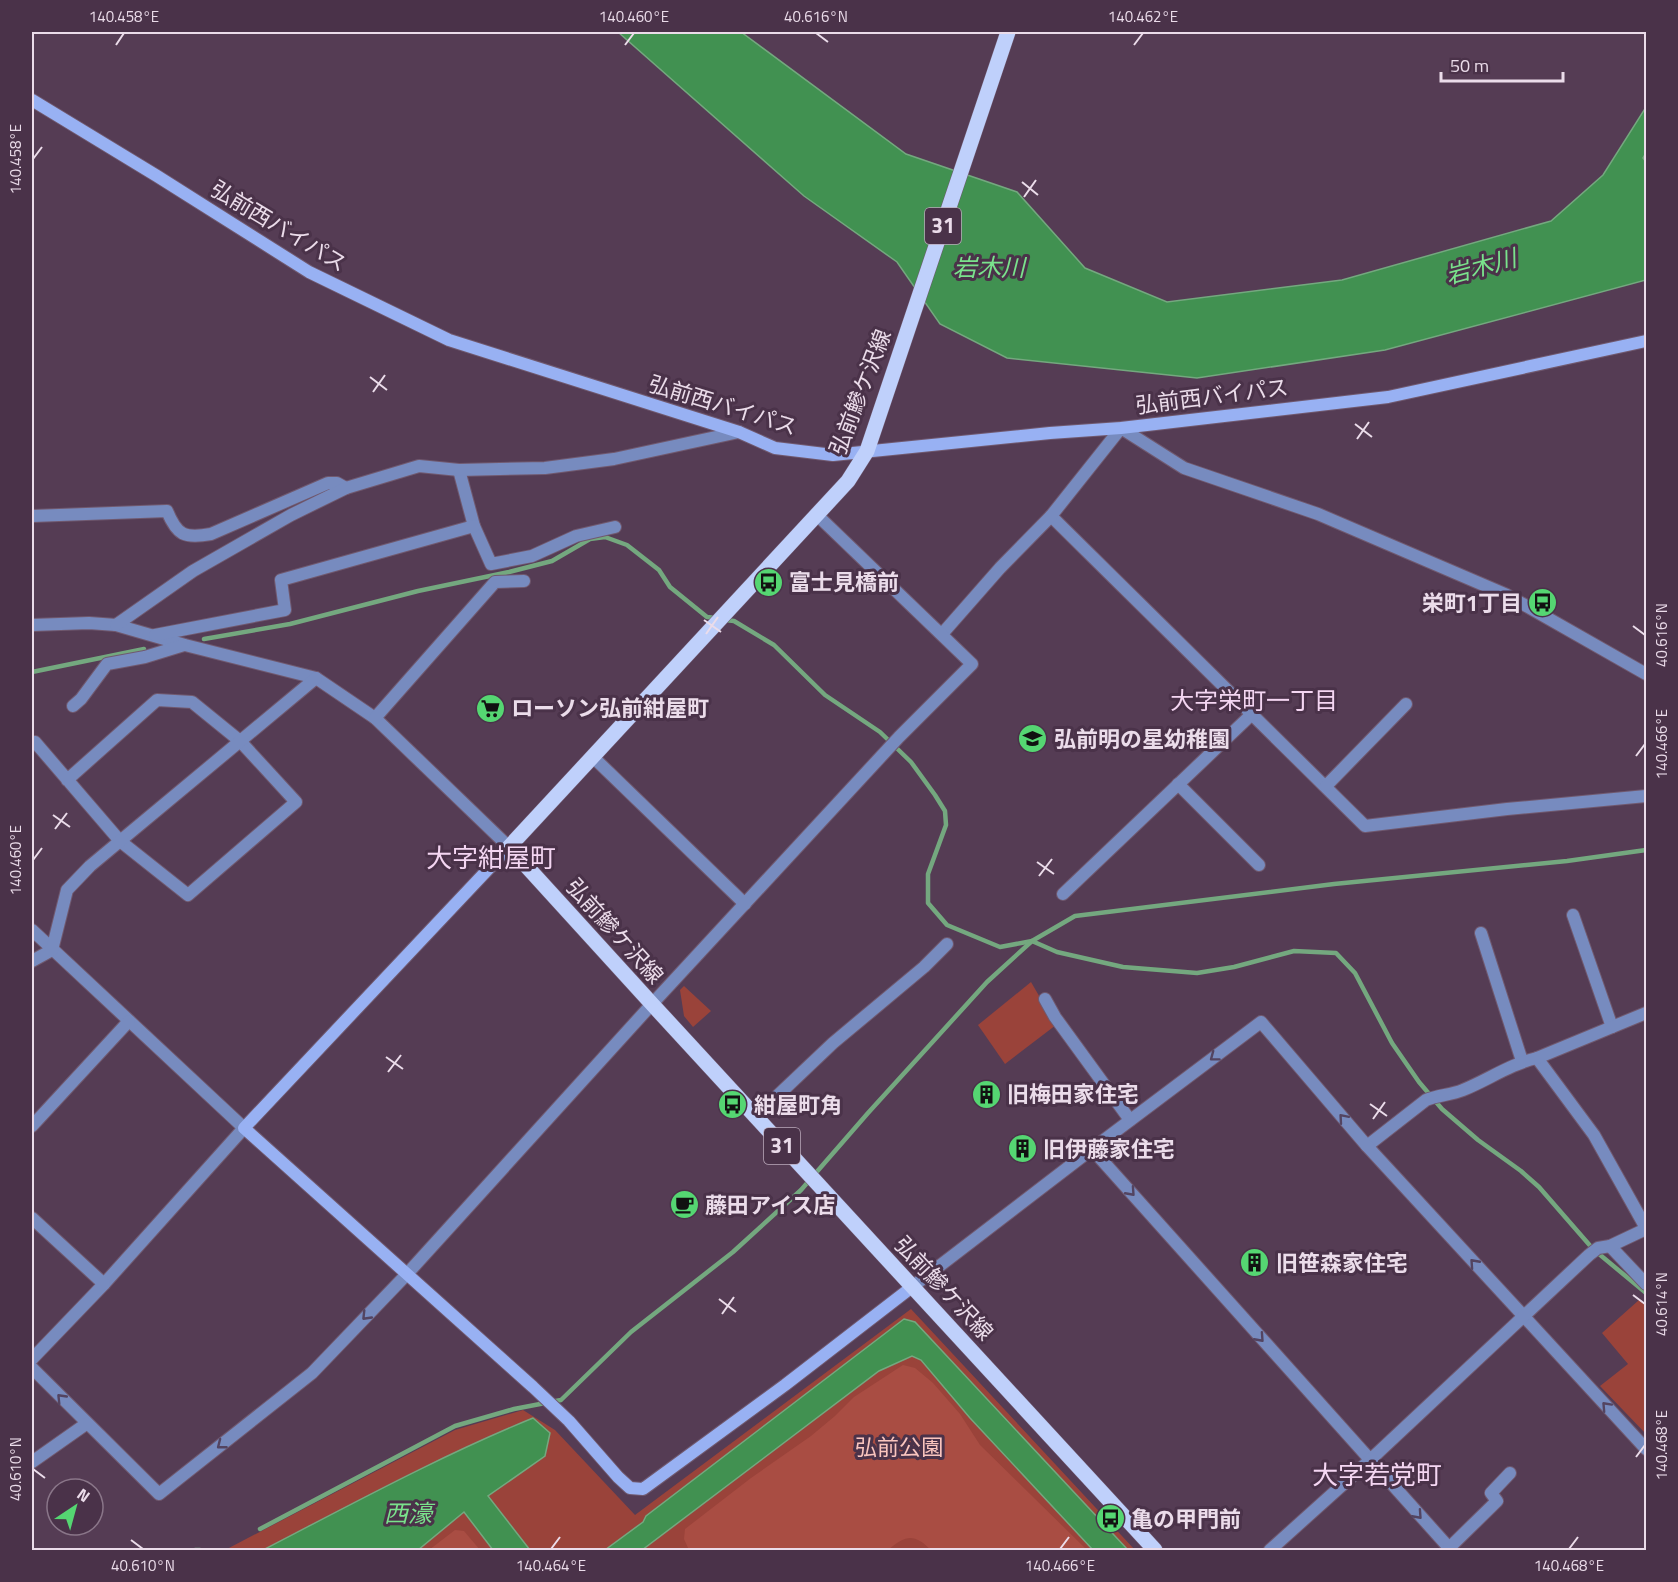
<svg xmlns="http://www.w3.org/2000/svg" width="1678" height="1582" font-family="'Titillium Web','Noto Sans JP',sans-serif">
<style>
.green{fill:#9a433a}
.forest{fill:#a94d43}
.water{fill:#419151;stroke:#74a87f;stroke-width:1.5}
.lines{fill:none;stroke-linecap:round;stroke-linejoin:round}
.stream{stroke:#74a87f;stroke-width:4.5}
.street-casing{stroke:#70596f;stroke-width:14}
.secondary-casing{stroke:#70596f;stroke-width:14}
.primary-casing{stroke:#70596f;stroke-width:16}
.street{stroke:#778bbf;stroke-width:12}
.secondary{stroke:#98b1f3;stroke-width:12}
.primary{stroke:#bfd0fb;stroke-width:15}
.oneway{stroke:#534461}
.ticks{fill:none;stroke:#ebdcea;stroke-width:2}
.labels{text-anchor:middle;stroke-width:6;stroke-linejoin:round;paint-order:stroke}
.shield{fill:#4a3249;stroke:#bba9ba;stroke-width:1.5}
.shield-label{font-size:21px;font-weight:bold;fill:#ebdcea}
.street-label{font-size:22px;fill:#ebdcea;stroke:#4a3249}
.poi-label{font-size:22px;font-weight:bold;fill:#ebdcea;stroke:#4a3249;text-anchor:start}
.park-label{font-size:22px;fill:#fac5be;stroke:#4a3249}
.water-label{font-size:24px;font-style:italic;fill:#7ae28c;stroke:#4a3249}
.neighbourhood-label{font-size:24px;fill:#f4d6f2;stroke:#4a3249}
.quarter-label{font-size:26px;fill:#f4d6f2;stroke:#4a3249}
.neatline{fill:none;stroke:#ebdcea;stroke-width:2}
.ticks-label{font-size:15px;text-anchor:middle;fill:#ebdcea}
</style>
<rect width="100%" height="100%" fill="#553c54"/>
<g class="green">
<path d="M1031 982 1056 1025 1005 1064 978 1025Z"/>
<path d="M684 986 711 1011 693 1027 684 1016 680 990Z"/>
<path d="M1639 1300 1646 1306V1434L1600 1386 1628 1364 1602 1333Z"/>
<path d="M911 1309 1135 1550H216L227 1549 455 1430 523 1410 555 1430 635 1515Z"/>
</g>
<g class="forest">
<path d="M903 1365 915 1368 933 1383 960 1414 980 1445 1087 1550H931C914 1533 906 1535 888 1550H689L684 1539 685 1529 751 1478 811 1436 835 1416 854 1397Z"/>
<path d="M455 1530 464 1531 480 1550H429Z"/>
</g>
<g class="water">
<path d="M618 32H741L906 154 1017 192 1085 268 1167 302 1342 280 1551 221 1603 175 1646 107V153L1643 158 1646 162V280L1385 350 1197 378 1007 358 940 324 897 262 804 196Z"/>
<path d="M904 1319 915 1322 1128 1550H1093L970 1418 921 1360 912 1356 879 1371 642 1550H605L643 1522 646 1516Z"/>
<path d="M533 1418 550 1433 545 1456 488 1496 530 1550H493L464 1512 418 1550H263C352 1504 440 1456 533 1418Z"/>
</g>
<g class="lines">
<g class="stream">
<path d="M725 620 734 621 774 645 825 695 880 732 911 762 935 795 945 811 946 825 928 874V903L947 925 1000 947 1032 941 1057 952 1123 967 1197 973 1234 967 1294 951 1336 953 1355 973 1392 1043 1419 1082 1442 1109 1478 1140 1521 1171 1539 1187 1593 1249 1646 1293"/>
<path d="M204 639 290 624 418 591 509 572 552 561 590 539 605 537 627 545 659 570 670 587 707 617 716 618"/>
<path d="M32 672 144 649"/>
<path d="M260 1529 455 1426 514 1409 561 1400 631 1332 733 1252 801 1190 868 1113 987 982 1032 941 1075 916 1334 884 1567 861 1646 850"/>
<path d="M195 1550H200"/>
</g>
<defs>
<g id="street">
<path d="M459 470 474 526 491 564 532 556 576 536 615 527"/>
<path d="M32 516 167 511C177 535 184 539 211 534L328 483H337L346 488"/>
<path d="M1051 516 1365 826 1507 809 1646 796"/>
<path d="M32 625 89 623 116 625 185 645 316 678 375 718 509 847"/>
<path d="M116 625 193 571 291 515 346 488 419 466 459 470 545 468 614 459 739 432"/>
<path d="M942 634 1000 568 1051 516 1121 428 1184 468 1318 514 1507 595 1646 674"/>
<path d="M155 635 285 610 281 580 474 526"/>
<path d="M73 706 81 699 107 664 145 657 184 645"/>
<path d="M375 718 495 582 524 581"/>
<path d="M35 742 120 841 188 895 296 802 240 741 192 702 157 700 67 780"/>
<path d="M593 757 745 904"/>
<path d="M1178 784 1259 865"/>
<path d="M1326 786 1406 704"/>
<path d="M1063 894 1251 715"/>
<path d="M1573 915 1612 1027"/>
<path d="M32 930 244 1128 104 1284 32 1359"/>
<path d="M1481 933 1522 1061"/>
<path d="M32 961 52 950 67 890 90 866 316 678"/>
<path d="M1045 999 1055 1017 1130 1120"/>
<path d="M1537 1058 1594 1135 1646 1228"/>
<path d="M755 1117 833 1043 924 967 947 944"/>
<path d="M32 1126 129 1021"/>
<path d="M1367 1146 1426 1100C1438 1095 1451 1095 1463 1090 1488 1080 1510 1064 1537 1058L1646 1013"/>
<path d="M1092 1149 1451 1550"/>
<path d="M32 1218 104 1284"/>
<path d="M1610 1246 1646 1284"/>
<path d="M912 1287 1092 1149 1261 1022 1367 1146 1646 1449"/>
<path d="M32 1368 159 1494 312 1373 407 1274 652 1004 899 737 972 664 816 514"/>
<path d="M32 1462 86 1424"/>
<path d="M1449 1548 1497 1501 1491 1493 1510 1473"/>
<path d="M1270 1550 1369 1461 1589 1255 1598 1248 1610 1246 1646 1229"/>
</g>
<g id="secondary">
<path d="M32 100 157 176 309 272 449 340 739 432 775 448 833 455 1050 433 1121 428 1388 397 1646 341"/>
<path d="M509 847 244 1128 533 1387 569 1421 618 1477 630 1488 643 1489 785 1385 912 1287"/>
</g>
<path id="primary" d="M1008 32 867 451 848 481 509 847 652 1004 1155 1550"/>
</defs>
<use href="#street" class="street-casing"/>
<use href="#secondary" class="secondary-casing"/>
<use href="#primary" class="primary-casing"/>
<use href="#street" class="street"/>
<use href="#secondary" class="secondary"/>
<use href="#primary" class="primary"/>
</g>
<defs><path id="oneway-chevron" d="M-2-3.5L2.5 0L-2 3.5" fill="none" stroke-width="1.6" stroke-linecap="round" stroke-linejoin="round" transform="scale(1.5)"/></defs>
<g class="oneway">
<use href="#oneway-chevron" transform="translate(1214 1057) rotate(143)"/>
<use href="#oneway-chevron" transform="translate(1343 1118) rotate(-131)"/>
<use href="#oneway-chevron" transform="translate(1131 1192) rotate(48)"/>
<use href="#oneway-chevron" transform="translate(1474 1263) rotate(-132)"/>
<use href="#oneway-chevron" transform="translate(366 1316) rotate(134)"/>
<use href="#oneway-chevron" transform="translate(1260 1338) rotate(48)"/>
<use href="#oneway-chevron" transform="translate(61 1398) rotate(-134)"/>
<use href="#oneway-chevron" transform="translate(1606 1406) rotate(-133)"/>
<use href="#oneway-chevron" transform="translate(221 1445) rotate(142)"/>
<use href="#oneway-chevron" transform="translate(1418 1515) rotate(48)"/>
</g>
<path class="ticks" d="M816 33 828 42M116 45 124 33M625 45 634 33M1134 45 1143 33M33 159 42 147M1022 182 1038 195M1024 197 1036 180M370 377 387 390M373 392 385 375M1355 424 1372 437M1357 439 1369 422M704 620 721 632M1633 626 1645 635M706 634 718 617M1636 756 1645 744M53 815 70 827M55 829 67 813M33 860 42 848M1037 862 1054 874M1039 876 1052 859M386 1057 403 1069M388 1072 401 1055M1370 1104 1387 1116M1373 1119 1385 1102M1633 1295 1645 1304M719 1299 736 1312M722 1314 734 1297M1636 1457 1645 1445M33 1469 45 1478M131 1540 143 1549M551 1549 560 1537M1060 1549 1069 1537M1569 1549 1578 1537"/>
<defs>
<symbol id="bus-disc" viewBox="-11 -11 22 22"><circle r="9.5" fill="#55d672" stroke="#4a3249"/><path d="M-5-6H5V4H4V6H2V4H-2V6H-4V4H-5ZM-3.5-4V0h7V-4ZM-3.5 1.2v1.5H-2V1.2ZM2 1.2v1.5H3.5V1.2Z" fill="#111"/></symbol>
<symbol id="supermarket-disc" viewBox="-11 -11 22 22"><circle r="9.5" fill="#55d672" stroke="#4a3249"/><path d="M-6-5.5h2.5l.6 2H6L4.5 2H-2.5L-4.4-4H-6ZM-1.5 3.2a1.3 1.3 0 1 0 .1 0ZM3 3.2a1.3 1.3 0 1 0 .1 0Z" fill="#111"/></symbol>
<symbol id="school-disc" viewBox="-11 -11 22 22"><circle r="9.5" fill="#55d672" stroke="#4a3249"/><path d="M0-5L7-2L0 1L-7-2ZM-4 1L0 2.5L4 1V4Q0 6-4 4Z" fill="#111"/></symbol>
<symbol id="building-disc" viewBox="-11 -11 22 22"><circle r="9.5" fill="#55d672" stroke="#4a3249"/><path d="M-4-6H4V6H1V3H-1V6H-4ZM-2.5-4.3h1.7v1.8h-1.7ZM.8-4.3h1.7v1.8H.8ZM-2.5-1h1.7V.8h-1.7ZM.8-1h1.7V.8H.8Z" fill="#111"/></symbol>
<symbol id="cafe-disc" viewBox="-11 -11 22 22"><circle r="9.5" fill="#55d672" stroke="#4a3249"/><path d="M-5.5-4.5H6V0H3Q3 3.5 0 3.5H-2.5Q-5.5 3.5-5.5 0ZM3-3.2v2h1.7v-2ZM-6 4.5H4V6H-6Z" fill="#111"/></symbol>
</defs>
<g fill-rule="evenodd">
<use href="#bus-disc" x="752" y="566" width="33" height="33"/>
<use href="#bus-disc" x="1526" y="586" width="33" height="33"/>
<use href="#supermarket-disc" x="474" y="692" width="33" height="33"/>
<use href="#school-disc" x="1016" y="722" width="33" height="33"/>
<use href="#building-disc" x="970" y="1078" width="33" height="33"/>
<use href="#bus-disc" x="716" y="1088" width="33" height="33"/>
<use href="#building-disc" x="1006" y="1132" width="33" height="33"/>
<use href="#cafe-disc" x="668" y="1188" width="33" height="33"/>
<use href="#building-disc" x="1238" y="1246" width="33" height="33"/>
<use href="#bus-disc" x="1094" y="1502" width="33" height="33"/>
</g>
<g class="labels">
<g class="shield">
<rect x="925" y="208" width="36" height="36" rx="4.5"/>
<rect x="764" y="1128" width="36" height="36" rx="4.5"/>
</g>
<g class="shield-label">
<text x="943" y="233">31</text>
<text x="782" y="1153">31</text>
</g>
<g class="street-label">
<text transform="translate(279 226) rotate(31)" y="8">弘前西バイパス</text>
<text transform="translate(860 392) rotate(-69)" y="8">弘前鰺ケ沢線</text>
<text transform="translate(1212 396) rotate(-7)" y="8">弘前西バイパス</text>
<text transform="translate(723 405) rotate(17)" y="8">弘前西バイパス</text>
<text transform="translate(615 931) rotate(48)" y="8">弘前鰺ケ沢線</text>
<text transform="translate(944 1288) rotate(47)" y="8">弘前鰺ケ沢線</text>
</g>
<g class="poi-label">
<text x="789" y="590">富士見橋前</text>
<text x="1522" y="611" text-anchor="end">栄町1丁目</text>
<text x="511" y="716">ローソン弘前紺屋町</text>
<text x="1054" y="747">弘前明の星幼稚園</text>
<text x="1007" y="1102">旧梅田家住宅</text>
<text x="754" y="1113">紺屋町角</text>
<text x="1043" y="1157">旧伊藤家住宅</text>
<text x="705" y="1213">藤田アイス店</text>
<text x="1276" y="1271">旧笹森家住宅</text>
<text x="1131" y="1527">亀の甲門前</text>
</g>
<g class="park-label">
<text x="899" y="1455">弘前公園</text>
</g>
<g class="water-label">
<text transform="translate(1481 267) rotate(-15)" y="8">岩木川</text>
<text x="989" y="276">岩木川</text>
<text x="408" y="1522">西濠</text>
</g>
<g class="neighbourhood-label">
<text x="1254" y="709">大字栄町一丁目</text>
</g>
<g class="quarter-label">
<text x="491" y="867">大字紺屋町</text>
<text x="1377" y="1484">大字若党町</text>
</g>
</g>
<rect width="1678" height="1582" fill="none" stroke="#4a3249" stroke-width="66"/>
<g transform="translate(75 1507) rotate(36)"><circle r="28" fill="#4a3249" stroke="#8a7689" stroke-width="1.5"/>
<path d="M0-4.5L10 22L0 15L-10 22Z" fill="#55d672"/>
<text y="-9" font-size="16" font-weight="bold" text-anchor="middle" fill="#ebdcea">N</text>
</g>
<path d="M1441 72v9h122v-9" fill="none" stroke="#ebdcea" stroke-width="3"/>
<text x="1450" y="72" font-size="18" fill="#ebdcea" stroke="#4a3249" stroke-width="4.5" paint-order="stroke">50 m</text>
<rect x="33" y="33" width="1612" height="1516" class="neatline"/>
<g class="ticks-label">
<text x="124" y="22">140.458°E</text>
<text x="634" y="22">140.460°E</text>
<text x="816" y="22">40.616°N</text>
<text x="1143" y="22">140.462°E</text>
<text transform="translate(16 159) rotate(-90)" y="5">140.458°E</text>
<text transform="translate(1662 635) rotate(-90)" y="5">40.616°N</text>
<text transform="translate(1662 744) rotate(-90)" y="5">140.466°E</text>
<text transform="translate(16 860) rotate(-90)" y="5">140.460°E</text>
<text transform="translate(1662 1304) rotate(-90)" y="5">40.614°N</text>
<text transform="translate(1662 1445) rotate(-90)" y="5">140.468°E</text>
<text transform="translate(16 1469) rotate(-90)" y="5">40.610°N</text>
<text x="143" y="1571">40.610°N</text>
<text x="551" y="1571">140.464°E</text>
<text x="1060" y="1571">140.466°E</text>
<text x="1569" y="1571">140.468°E</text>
</g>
</svg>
